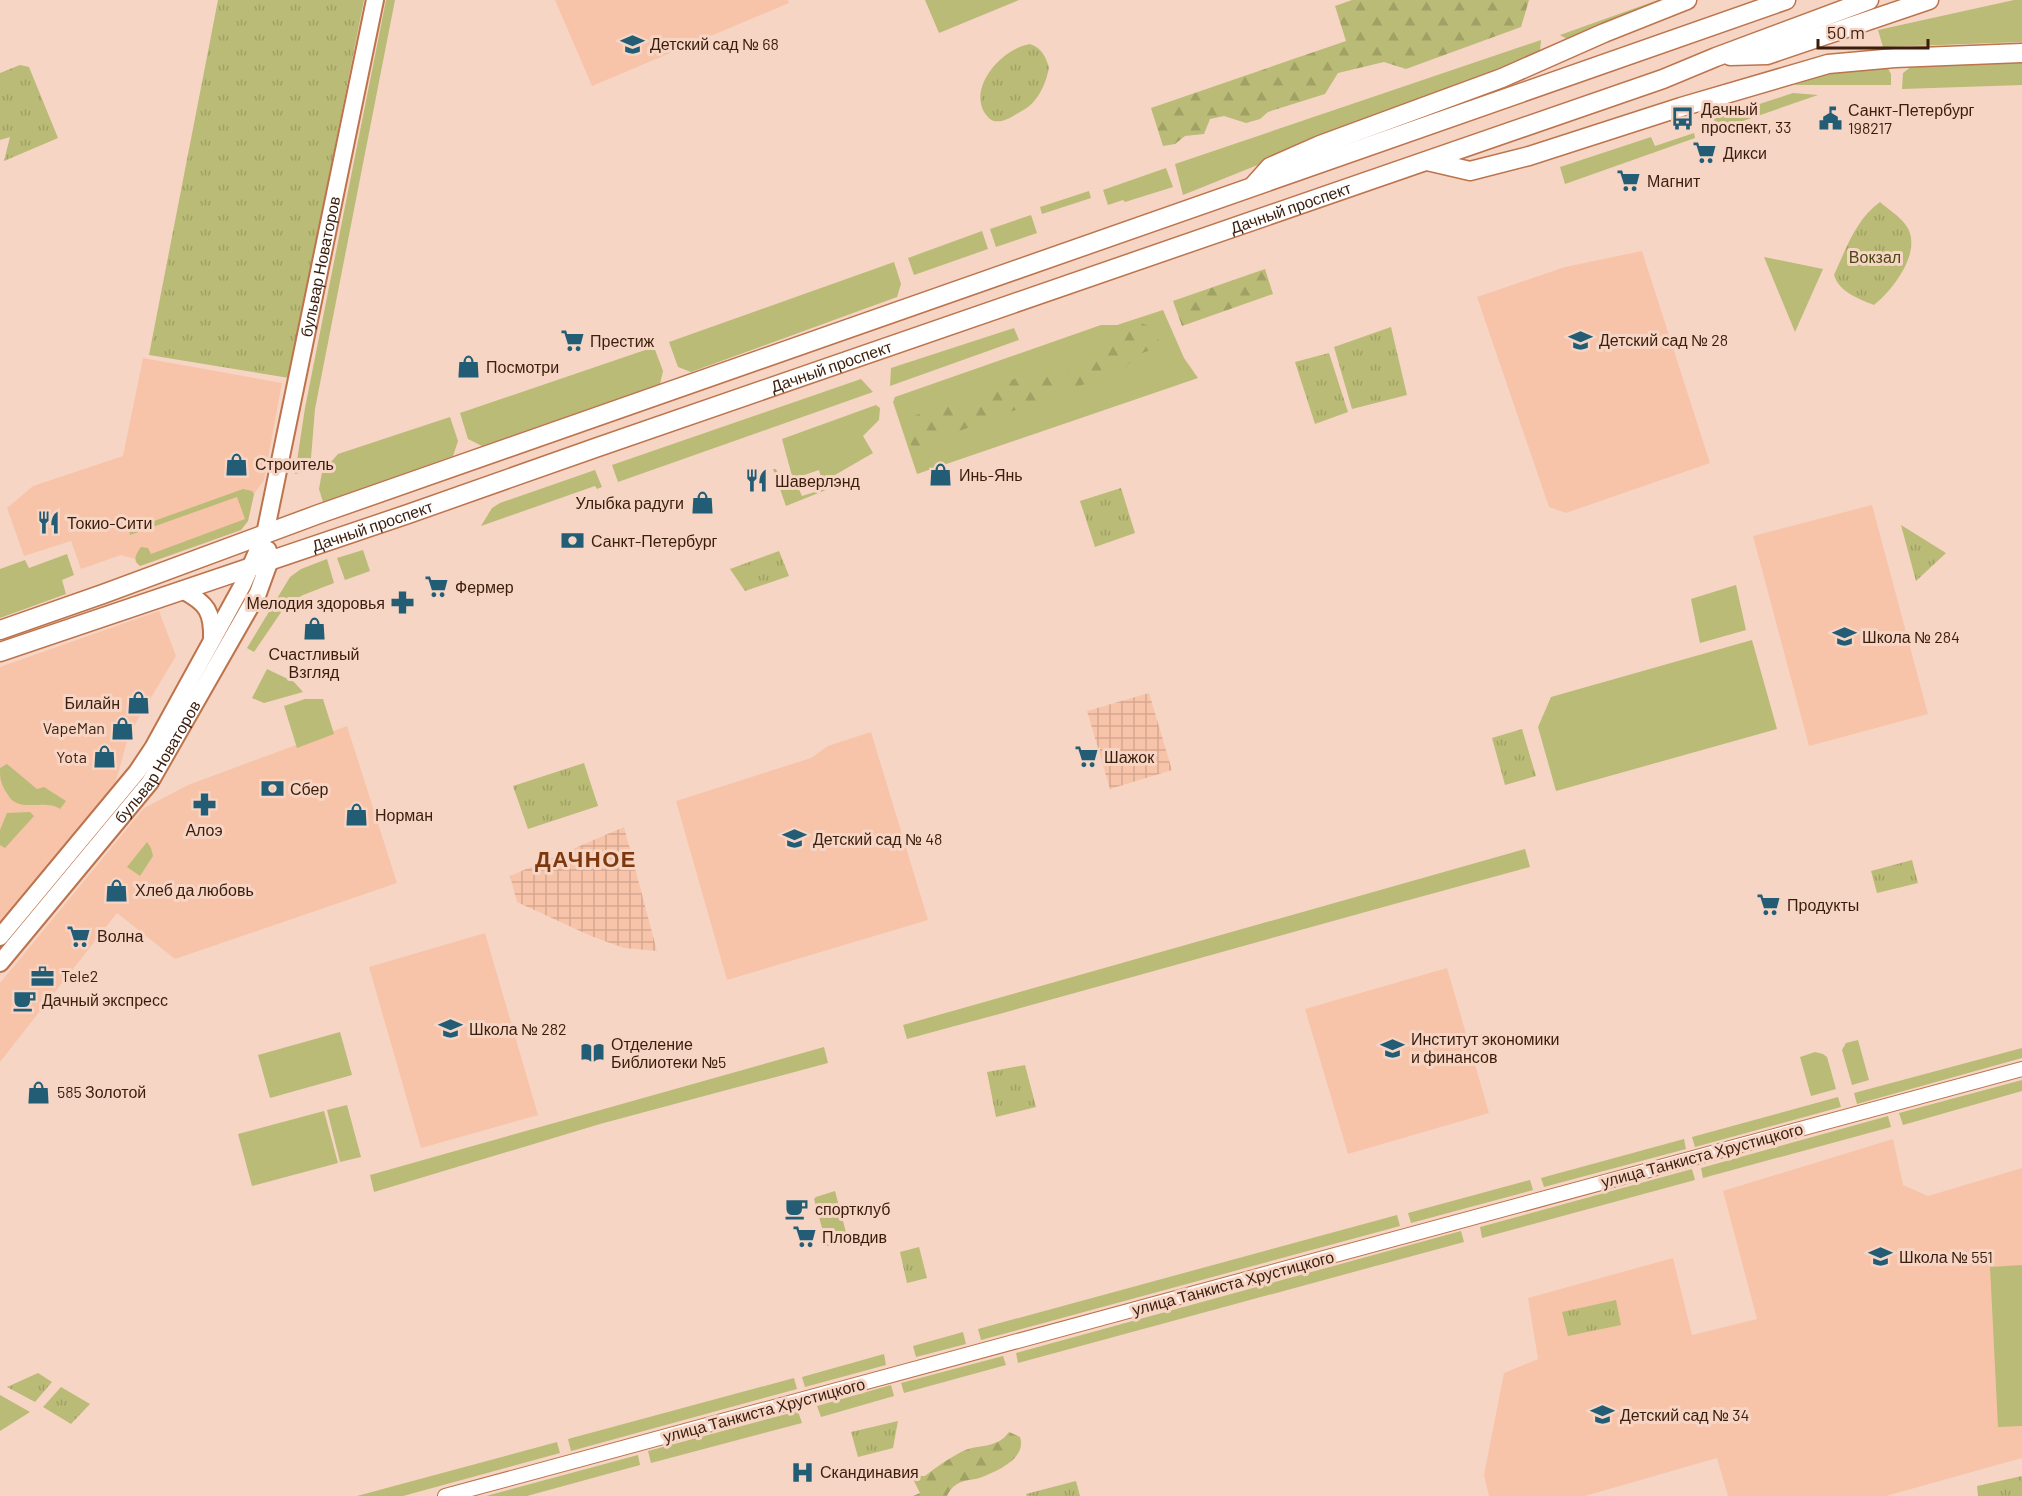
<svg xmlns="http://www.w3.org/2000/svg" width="2022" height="1496" font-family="Barlow,sans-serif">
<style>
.built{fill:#f8c4a9}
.industrial{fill:url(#industrial-grid)}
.green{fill:#babb76}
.forest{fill:url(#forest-firs)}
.park{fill:url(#park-tufts)}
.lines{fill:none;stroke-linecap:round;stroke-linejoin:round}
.minor-casing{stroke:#bd744c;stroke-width:16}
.tertiary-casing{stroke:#bd744c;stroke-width:20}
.secondary-casing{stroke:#bd744c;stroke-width:21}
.minor{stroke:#fff;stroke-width:14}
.tertiary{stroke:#fff;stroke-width:16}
.secondary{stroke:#fff;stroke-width:18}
.labels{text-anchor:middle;stroke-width:6;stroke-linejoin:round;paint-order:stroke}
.poi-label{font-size:16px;fill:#3b1d0c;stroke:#f6d5c5;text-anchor:start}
.street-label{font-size:16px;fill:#3b1d0c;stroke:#f6d5c5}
.park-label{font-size:16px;fill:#4a4912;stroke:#f6d5c5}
.district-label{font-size:22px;font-weight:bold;letter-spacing:1.5px;fill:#7d390d;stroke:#f6d5c5}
</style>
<defs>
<pattern id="industrial-grid" width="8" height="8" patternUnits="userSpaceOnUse" patternTransform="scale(1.5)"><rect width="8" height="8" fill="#f8c4a9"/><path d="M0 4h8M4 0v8" fill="none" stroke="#d6a890"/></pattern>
<pattern id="forest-firs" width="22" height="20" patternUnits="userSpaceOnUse" patternTransform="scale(1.5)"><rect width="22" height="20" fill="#babb76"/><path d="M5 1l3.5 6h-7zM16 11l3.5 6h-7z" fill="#a1a065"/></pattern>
<pattern id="park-tufts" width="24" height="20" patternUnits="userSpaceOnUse" patternTransform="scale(1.5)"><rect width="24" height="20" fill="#babb76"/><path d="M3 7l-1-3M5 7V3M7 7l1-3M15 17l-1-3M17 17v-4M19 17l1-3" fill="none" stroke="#a1a065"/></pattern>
</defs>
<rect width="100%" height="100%" fill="#f6d5c5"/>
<g class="built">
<path d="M555 0H788L789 3 592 86Z"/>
<path d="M1642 251 1710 463 1566 513 1549 507 1477 297 1565 267Z"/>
<path d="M143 358 282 383 264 480 254 494 248 521 241 530 140 566 136 563 135 559 121 555 81 569 71 541 24 556 7 508 33 486 123 456Z"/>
<path d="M1872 505 1928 714 1809 746 1753 536Z"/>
<path d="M159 611 176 656 129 734 116 781 107 801 0 931V667Z"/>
<path d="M347 726 397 883 175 959 117 913 0 1062V983L144 808 188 785Z"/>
<path d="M871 732 928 920 727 980 676 801 811 758 828 746Z"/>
<path d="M485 933 538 1115 421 1148 369 967Z"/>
<path d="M1447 968 1489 1113 1348 1154 1305 1009Z"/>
<path d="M1893 1139 1903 1185 1928 1196 2022 1168V1458L1886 1496H1728L1717 1458 1585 1496H1489L1484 1475 1504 1373 1538 1359 1528 1298 1673 1258 1692 1335 1757 1319 1723 1191Z"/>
</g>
<g class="industrial">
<path d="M1149 693 1172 770 1110 789 1087 711Z"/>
<path d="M624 827 657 951 624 948 591 936 517 902 510 876Z"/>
</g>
<g class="green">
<path d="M386 0H395L315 409 310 470 295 474 305 408Z"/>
<path d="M925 0H1019L939 33Z"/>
<path d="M1658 0H1668L1570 41 1560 35Z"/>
<path d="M2014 0H2022V42L1883 47 1878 30Z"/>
<path d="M1541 40 1540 52 1183 195 1175 164Z"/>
<path d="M2022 63V85L1902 89 1903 73 1912 66Z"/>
<path d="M1886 65 1891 74V85H1794L1828 73Z"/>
<path d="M1793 93 1818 95 1717 130 1714 119Z"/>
<path d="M1694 133 1695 138 1565 184 1560 167 1651 137 1655 146Z"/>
<path d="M1166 168 1173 187 1125 202 1123 200 1108 205 1103 190Z"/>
<path d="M1089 191 1091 198 1042 214 1040 207Z"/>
<path d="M1031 215 1037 233 996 247 990 229Z"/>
<path d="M982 231 988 249 914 275 908 258Z"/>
<path d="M1764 257 1823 269 1795 332Z"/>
<path d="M894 262 901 284 897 297 691 372 678 367 669 342Z"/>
<path d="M1163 310 1184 358 1198 378 917 474 893 402 895 397 1101 325H1117Z"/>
<path d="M1014 328 1019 340 890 386 891 368Z"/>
<path d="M654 347 663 371 660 384 482 446 468 439 460 413Z"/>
<path d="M861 379 873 392 618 482 612 465Z"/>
<path d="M876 405 880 408 879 420 863 436 873 453 828 479 831 488 786 506 780 489 796 483 802 496 824 489 819 470 778 484 773 469H776L780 480 792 476 782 439Z"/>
<path d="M450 417 458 441 453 456 323 502 319 489 322 472 338 454Z"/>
<path d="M595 470 602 487 597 489 595 486 481 526 492 508 500 503Z"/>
<path d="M243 489 252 491 254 494 248 521 241 530 140 566C132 560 136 554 141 547L148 548 151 554 245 519 237 497 130 535 129 530Z"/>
<path d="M363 550 370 571 345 580 337 558Z"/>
<path d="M67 554 74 575 62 580 66 594 0 618V569L25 560 29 568Z"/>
<path d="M327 559 334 583 303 595 286 605 254 652 247 648 290 577 301 569Z"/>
<path d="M1736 585 1746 630 1700 643 1691 599Z"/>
<path d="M1752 640 1777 729 1556 791 1538 727 1551 697Z"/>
<path d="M267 669 294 682 303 692 264 703 252 698Z"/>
<path d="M305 699H323L334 734 297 748 284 706Z"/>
<path d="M7 764 37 789 44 787 66 801 60 809C44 798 19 814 8 795 1 784 0 781 0 768Z"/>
<path d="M30 812 34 816 5 848 0 845V830L7 813Z"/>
<path d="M147 842 151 848 153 856 140 876 127 867Z"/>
<path d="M1525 849 1530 867C1322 923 1115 983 907 1039L903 1025Z"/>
<path d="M340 1032 352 1075 270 1098 258 1055Z"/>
<path d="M1858 1040 1869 1080 1852 1085 1842 1050 1846 1043Z"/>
<path d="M824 1047 828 1063 600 1124 374 1192 370 1175Z"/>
<path d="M2022 1048V1058L1857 1104 1854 1093Z"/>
<path d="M1815 1052 1823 1054 1827 1057 1836 1089 1811 1096 1800 1057Z"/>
<path d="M2022 1080V1091L1903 1125 1899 1113Z"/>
<path d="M1838 1097 1841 1107 1695 1147 1692 1137Z"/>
<path d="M347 1105 361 1157 340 1162 327 1110Z"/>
<path d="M324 1111 338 1163 252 1186 238 1134Z"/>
<path d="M1888 1116 1891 1127 1703 1178 1701 1168Z"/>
<path d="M1684 1139 1686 1149 1544 1187 1541 1178Z"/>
<path d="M1692 1169 1695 1180 1482 1238 1480 1227Z"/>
<path d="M1530 1180 1533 1190 1411 1223 1408 1213Z"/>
<path d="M835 1191 848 1240 827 1246 814 1199 816 1197Z"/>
<path d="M1397 1215 1400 1226 981 1340 978 1329Z"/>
<path d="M1461 1231 1464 1242 1018 1363 1016 1353Z"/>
<path d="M2022 1265V1426L1998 1427 1990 1267Z"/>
<path d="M963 1332 966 1344 916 1357 913 1346Z"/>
<path d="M884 1354 886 1365 805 1387 802 1377Z"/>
<path d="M1003 1356 1006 1365 904 1393 901 1383Z"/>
<path d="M794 1378 797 1389 571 1451 568 1439Z"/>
<path d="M891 1385 894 1396 821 1417 817 1406Z"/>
<path d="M0 1395 30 1412 0 1431Z"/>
<path d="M798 1411 802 1423 651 1463 648 1451Z"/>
<path d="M557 1442 560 1453 403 1496H357Z"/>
<path d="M638 1455 640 1465 527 1496H486Z"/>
</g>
<g class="forest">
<path d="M1352 0H1529L1521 27 1406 69 1384 62 1338 73 1325 94 1268 112 1260 119 1246 123 1224 116 1210 119 1204 134 1185 136 1175 144 1163 146 1151 108 1346 41 1335 6Z"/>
<path d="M1265 269 1273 294 1182 326 1173 301Z"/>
<path d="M1141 323 1156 329 1160 346 1133 357 1125 369 914 448 911 445 905 425 907 419 947 402 956 409 986 400 994 386 1044 369 1063 372 1079 367 1091 351Z"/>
<path d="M1009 1432 1020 1437C1027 1458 998 1471 982 1477 975 1480 967 1479 959 1483 953 1486 950 1490 947 1496H913L920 1493 913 1479 915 1476H925C936 1467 948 1459 961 1452 979 1443 996 1450 1009 1432Z"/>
</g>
<g class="park">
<path d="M218 0H364L289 378 149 355Z"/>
<path d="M1030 44C1042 48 1045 56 1049 67 1046 85 1037 104 1020 112 1013 116 1003 123 994 121 990 120 987 116 984 112 969 84 1004 48 1030 44Z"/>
<path d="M20 65 29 67 58 138 4 161 10 137 0 140V73Z"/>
<path d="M1880 202C1888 209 1899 216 1905 224 1925 249 1893 290 1874 305 1859 299 1839 292 1834 275 1846 249 1856 219 1880 202Z"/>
<path d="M1391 327 1407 395 1352 409 1334 347Z"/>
<path d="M1329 353 1348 412 1315 424 1295 362Z"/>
<path d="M1121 488 1135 533 1095 547 1080 501Z"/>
<path d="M1901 525 1946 553 1916 581Z"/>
<path d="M779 551 789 576 745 591 730 569Z"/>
<path d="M1522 729 1536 776 1505 785 1492 738Z"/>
<path d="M584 763 598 806 528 829 513 786Z"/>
<path d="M1912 860 1918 883 1877 893 1871 871Z"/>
<path d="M1025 1065 1036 1107 996 1117 987 1072Z"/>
<path d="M919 1247 927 1278 907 1283 900 1252Z"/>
<path d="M1616 1300 1621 1325 1568 1336 1562 1312Z"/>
<path d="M38 1373 52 1382 35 1402 7 1387Z"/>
<path d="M61 1387 90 1404 71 1424 43 1407Z"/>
<path d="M898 1421 893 1448 858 1457 851 1432Z"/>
<path d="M2022 1476V1496H1978L1977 1486Z"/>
<path d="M1076 1481 1080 1496H1027L1026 1494Z"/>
</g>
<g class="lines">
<defs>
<path id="minor" d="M445 1496 2022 1069"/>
<g id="tertiary">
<path d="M182 590C207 603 213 612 212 640"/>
<path id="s1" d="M0 937 137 772 153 748 242 586 265 534 375 0"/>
<path id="s2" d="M0 963 150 782 258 593 270 560 268 550"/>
</g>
<g id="secondary">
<path d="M1730 56 1767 55 1929 0"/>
<path d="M1427 161 1470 171 1529 156 1681 107 1828 64 1895 58 2022 53"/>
<path d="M1253 186 1270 167 1320 145 1502 78 1604 33 1687 0"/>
<path d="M0 630 103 594 319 514 1786 0"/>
<path id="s3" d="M0 652 408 514 598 447 1663 79 1716 57 1869 0"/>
</g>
</defs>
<use href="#minor" class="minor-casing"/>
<use href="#tertiary" class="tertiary-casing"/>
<use href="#secondary" class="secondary-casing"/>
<use href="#minor" class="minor"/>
<use href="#tertiary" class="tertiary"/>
<use href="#secondary" class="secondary"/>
</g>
<defs>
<symbol id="school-bare" viewBox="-9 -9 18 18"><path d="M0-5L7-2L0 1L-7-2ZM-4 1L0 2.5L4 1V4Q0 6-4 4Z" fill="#225d75" stroke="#f6d5c5" stroke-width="2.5" paint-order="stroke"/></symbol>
<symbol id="bus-bare" viewBox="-9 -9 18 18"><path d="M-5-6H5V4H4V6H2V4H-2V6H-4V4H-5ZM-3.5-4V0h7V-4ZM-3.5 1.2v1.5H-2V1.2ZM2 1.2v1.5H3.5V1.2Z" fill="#225d75" stroke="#f6d5c5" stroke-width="2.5" paint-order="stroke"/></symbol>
<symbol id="civic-bare" viewBox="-9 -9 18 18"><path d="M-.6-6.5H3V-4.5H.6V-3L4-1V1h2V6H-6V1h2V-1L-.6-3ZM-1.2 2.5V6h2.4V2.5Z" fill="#225d75" stroke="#f6d5c5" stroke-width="2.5" paint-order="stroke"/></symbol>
<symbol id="supermarket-bare" viewBox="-9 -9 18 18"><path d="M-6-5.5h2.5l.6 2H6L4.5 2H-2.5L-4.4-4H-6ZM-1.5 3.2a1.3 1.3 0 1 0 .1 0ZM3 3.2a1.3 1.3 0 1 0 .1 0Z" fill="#225d75" stroke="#f6d5c5" stroke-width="2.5" paint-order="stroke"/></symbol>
<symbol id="shop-bare" viewBox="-9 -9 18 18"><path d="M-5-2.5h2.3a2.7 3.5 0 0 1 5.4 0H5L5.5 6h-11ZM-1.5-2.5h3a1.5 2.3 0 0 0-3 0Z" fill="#225d75" stroke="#f6d5c5" stroke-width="2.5" paint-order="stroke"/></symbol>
<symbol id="restaurant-bare" viewBox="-9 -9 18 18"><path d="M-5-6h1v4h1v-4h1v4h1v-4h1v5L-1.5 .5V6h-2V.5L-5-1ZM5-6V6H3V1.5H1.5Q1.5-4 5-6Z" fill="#225d75" stroke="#f6d5c5" stroke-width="2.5" paint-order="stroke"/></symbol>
<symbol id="bank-bare" viewBox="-9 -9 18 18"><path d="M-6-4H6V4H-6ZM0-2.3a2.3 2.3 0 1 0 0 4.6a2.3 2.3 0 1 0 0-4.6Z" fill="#225d75" stroke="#f6d5c5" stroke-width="2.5" paint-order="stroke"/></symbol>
<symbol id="pharmacy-bare" viewBox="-9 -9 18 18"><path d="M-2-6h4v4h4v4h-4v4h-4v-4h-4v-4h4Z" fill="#225d75" stroke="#f6d5c5" stroke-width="2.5" paint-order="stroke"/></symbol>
<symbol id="office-bare" viewBox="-9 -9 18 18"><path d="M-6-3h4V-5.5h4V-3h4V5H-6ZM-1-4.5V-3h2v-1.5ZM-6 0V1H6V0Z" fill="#225d75" stroke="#f6d5c5" stroke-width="2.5" paint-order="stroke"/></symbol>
<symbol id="cafe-bare" viewBox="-9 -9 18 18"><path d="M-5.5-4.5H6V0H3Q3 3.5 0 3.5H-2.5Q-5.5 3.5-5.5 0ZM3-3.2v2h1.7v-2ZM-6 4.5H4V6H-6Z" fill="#225d75" stroke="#f6d5c5" stroke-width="2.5" paint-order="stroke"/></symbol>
<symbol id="university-bare" viewBox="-9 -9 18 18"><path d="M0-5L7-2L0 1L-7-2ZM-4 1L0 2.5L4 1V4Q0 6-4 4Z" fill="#225d75" stroke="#f6d5c5" stroke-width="2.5" paint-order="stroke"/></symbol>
<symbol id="library-bare" viewBox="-9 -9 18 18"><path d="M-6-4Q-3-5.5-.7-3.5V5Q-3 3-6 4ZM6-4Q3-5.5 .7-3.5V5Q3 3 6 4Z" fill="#225d75" stroke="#f6d5c5" stroke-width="2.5" paint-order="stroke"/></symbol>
<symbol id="hospital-bare" viewBox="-9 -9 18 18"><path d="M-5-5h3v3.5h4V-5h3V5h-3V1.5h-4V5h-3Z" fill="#225d75" stroke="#f6d5c5" stroke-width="2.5" paint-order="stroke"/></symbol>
</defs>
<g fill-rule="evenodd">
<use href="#school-bare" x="616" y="28" width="33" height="33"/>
<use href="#bus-bare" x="1666" y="102" width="33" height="33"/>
<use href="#civic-bare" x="1814" y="102" width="33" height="33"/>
<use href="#supermarket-bare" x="1688" y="136" width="33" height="33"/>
<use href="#supermarket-bare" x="1612" y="164" width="33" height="33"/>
<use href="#school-bare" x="1564" y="324" width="33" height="33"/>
<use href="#supermarket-bare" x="556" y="324" width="33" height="33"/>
<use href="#shop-bare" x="452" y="350" width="33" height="33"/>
<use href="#shop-bare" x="220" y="448" width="33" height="33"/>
<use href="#shop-bare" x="924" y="458" width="33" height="33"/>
<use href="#restaurant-bare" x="740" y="464" width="33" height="33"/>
<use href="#shop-bare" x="686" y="486" width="33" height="33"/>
<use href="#restaurant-bare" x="32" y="506" width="33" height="33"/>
<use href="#bank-bare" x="556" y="524" width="33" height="33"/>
<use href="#supermarket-bare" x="420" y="570" width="33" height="33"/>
<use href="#pharmacy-bare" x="386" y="586" width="33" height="33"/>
<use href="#shop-bare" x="298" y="612" width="33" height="33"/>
<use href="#school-bare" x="1828" y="620" width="33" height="33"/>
<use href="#shop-bare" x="122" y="686" width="33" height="33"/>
<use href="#shop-bare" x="106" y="712" width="33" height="33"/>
<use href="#shop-bare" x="88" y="740" width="33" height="33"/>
<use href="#supermarket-bare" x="1070" y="740" width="33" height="33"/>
<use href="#bank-bare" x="256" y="772" width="33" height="33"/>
<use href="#pharmacy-bare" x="188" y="788" width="33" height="33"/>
<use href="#shop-bare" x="340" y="798" width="33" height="33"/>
<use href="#school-bare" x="778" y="822" width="33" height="33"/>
<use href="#shop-bare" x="100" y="874" width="33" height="33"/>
<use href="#supermarket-bare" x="1752" y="888" width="33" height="33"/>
<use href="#supermarket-bare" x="62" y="920" width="33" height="33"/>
<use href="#office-bare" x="26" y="960" width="33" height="33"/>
<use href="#cafe-bare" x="8" y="984" width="33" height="33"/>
<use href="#school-bare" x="434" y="1012" width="33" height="33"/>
<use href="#university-bare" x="1376" y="1032" width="33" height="33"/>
<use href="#library-bare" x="576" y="1036" width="33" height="33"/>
<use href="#shop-bare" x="22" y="1076" width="33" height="33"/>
<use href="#cafe-bare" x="780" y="1192" width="33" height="33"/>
<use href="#supermarket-bare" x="788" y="1220" width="33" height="33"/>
<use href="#school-bare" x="1864" y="1240" width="33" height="33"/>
<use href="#school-bare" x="1586" y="1398" width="33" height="33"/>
<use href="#hospital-bare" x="786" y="1456" width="33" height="33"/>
</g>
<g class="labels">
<g class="poi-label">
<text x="650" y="50">Детский сад № 68</text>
<text x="1701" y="115">Дачный<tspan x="1701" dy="18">проспект, 33</tspan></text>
<text x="1848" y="116">Санкт-Петербург<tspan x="1848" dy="18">198217</tspan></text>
<text x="1723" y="159">Дикси</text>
<text x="1647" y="187">Магнит</text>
<text x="1599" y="346">Детский сад № 28</text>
<text x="590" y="347">Престиж</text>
<text x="486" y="373">Посмотри</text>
<text x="255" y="470">Строитель</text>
<text x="959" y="481">Инь-Янь</text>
<text x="775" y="487">Шаверлэнд</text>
<text x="684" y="509" text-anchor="end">Улыбка радуги</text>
<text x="67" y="529">Токио-Сити</text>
<text x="591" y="547">Санкт-Петербург</text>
<text x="455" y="593">Фермер</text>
<text x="385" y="609" text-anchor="end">Мелодия здоровья</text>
<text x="1862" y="643">Школа № 284</text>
<text x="314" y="660" text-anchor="middle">Счастливый<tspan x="314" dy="18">Взгляд</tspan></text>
<text x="120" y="709" text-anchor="end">Билайн</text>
<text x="105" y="734" text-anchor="end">VapeMan</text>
<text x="87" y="763" text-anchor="end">Yota</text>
<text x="1104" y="763">Шажок</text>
<text x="290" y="795">Сбер</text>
<text x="375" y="821">Норман</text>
<text x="204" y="836" text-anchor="middle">Алоэ</text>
<text x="813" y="845">Детский сад № 48</text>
<text x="135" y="896">Хлеб да любовь</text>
<text x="1787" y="911">Продукты</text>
<text x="97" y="942">Волна</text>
<text x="61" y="982">Tele2</text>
<text x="42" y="1006">Дачный экспресс</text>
<text x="469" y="1035">Школа № 282</text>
<text x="1411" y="1045">Институт экономики<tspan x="1411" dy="18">и финансов</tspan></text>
<text x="611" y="1050">Отделение<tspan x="611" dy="18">Библиотеки №5</tspan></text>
<text x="57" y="1098">585 Золотой</text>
<text x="815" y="1215">спортклуб</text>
<text x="822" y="1243">Пловдив</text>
<text x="1899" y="1263">Школа № 551</text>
<text x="1620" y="1421">Детский сад № 34</text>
<text x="820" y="1478">Скандинавия</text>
</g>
<g class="street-label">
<text dy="6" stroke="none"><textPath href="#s3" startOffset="1365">Дачный проспект</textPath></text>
<text dy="6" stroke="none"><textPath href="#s1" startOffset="758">бульвар Новаторов</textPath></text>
<text dy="6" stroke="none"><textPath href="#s3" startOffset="879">Дачный проспект</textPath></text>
<text dy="6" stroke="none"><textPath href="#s3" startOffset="393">Дачный проспект</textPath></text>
<text dy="6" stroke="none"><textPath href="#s2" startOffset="256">бульвар Новаторов</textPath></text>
<text transform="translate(1702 1155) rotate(-15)" y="6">улица Танкиста Хрустицкого</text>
<text transform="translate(1233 1283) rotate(-15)" y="6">улица Танкиста Хрустицкого</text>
<text transform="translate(764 1410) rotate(-15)" y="6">улица Танкиста Хрустицкого</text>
</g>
<g class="park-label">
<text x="1875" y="263">Вокзал</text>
</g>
<g class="district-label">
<text x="586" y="867">ДАЧНОЕ</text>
</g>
</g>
<path d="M1818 39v9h110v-9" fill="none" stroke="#3b1d0c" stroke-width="3"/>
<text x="1827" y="39" font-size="18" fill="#3b1d0c" stroke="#f6d5c5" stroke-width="4.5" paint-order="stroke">50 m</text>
</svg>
